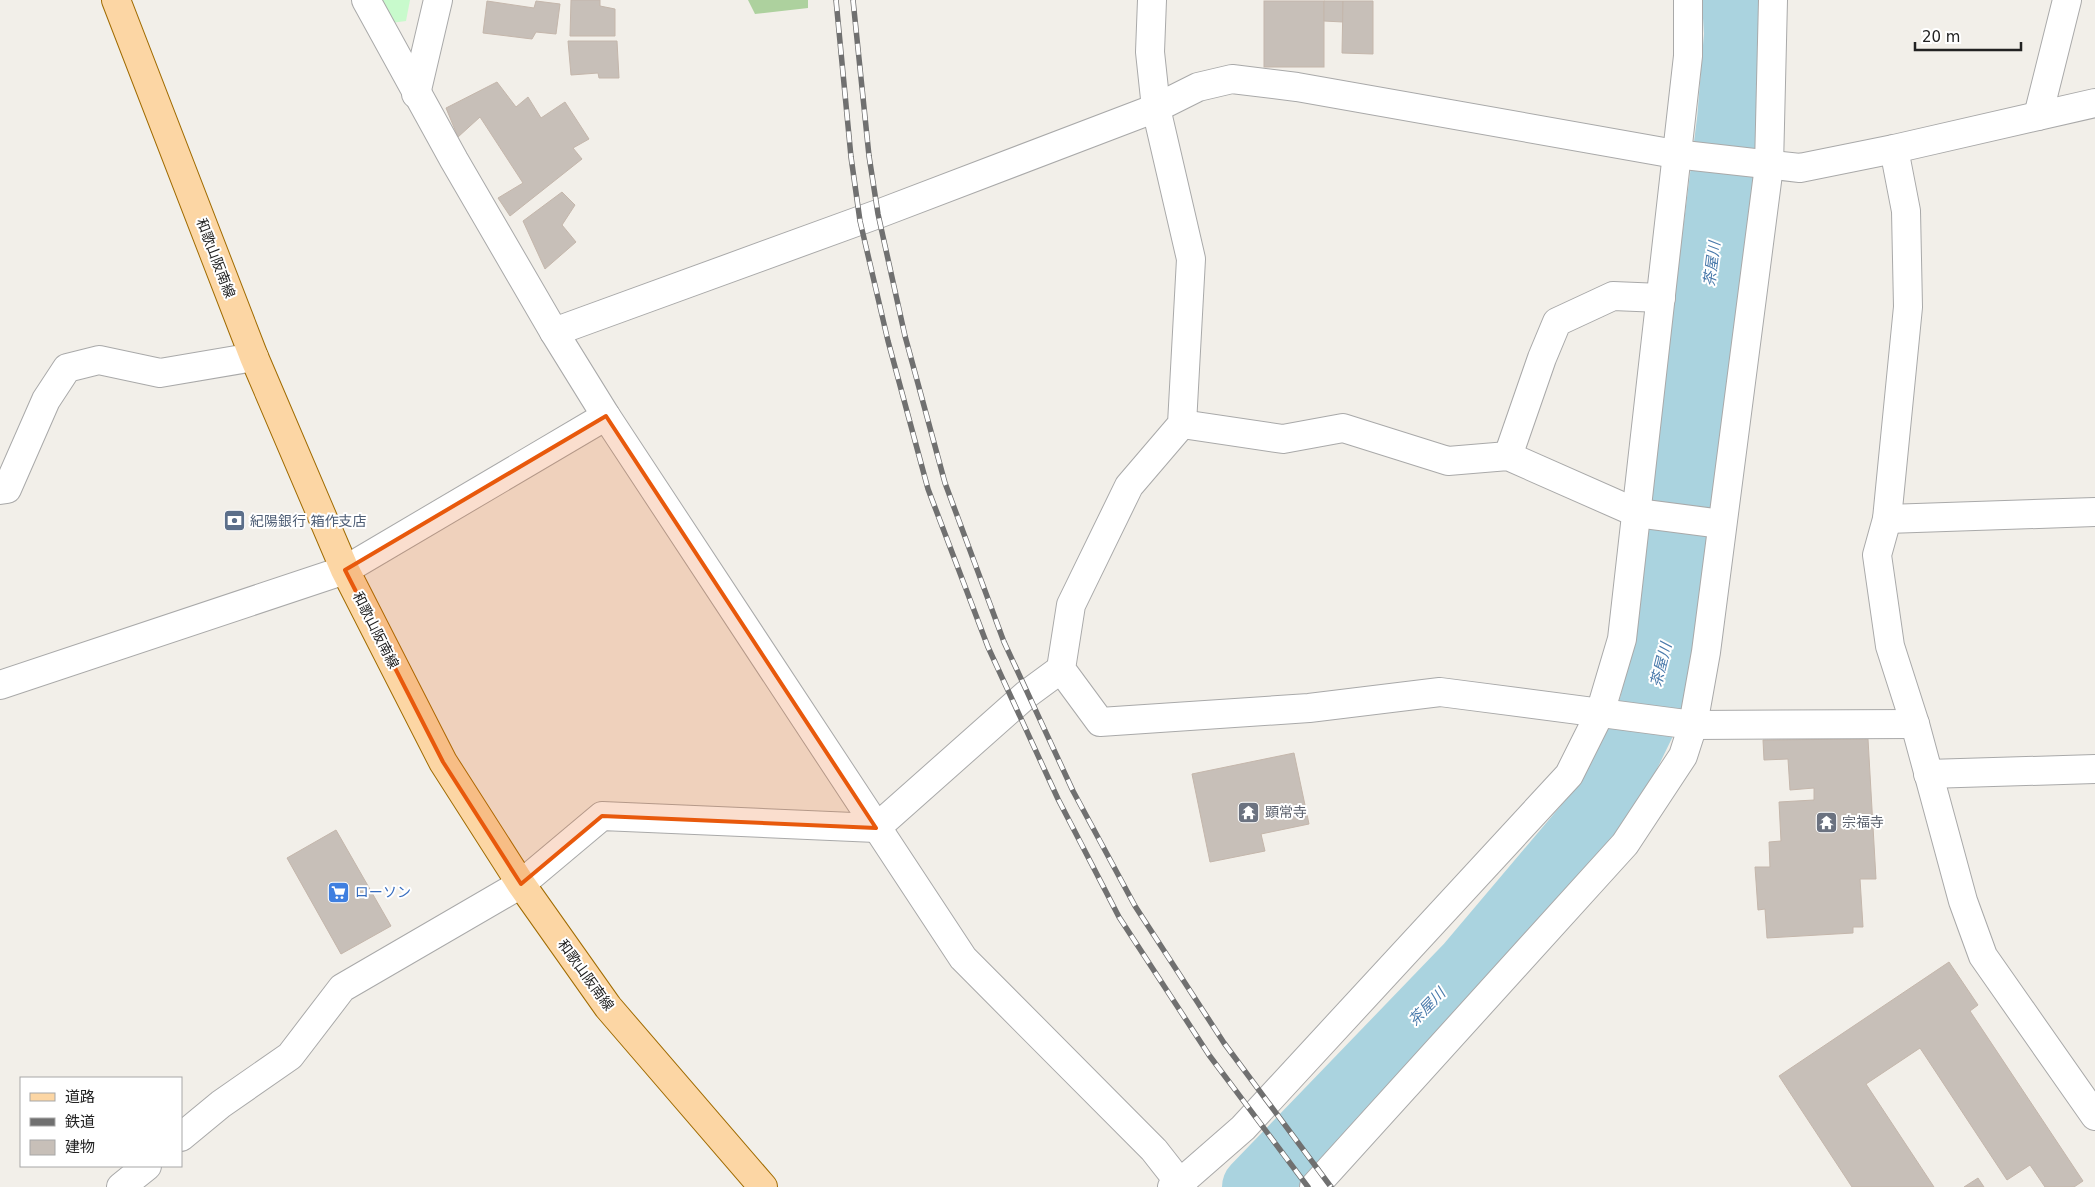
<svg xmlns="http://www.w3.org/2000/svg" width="2095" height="1187" font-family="'DejaVu Sans','Noto Sans JP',sans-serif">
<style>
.forest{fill:#add19e}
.park{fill:#c8facc}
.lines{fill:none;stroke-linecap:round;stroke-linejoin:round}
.river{stroke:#aad3df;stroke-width:64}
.building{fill:#c7bfb8;stroke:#c4b6ab}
.minor-casing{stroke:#a9a9a9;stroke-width:30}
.major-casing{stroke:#a06b00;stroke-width:30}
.minor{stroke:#fff;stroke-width:28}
.major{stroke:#fcd6a4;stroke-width:28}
.rail-casing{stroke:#707070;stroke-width:5.5}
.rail{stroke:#fff;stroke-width:4;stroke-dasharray:11;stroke-linecap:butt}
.marked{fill:#e8590c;fill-opacity:0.2;stroke:#e8590c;stroke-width:4;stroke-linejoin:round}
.labels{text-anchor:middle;stroke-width:4;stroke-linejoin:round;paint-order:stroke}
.street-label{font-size:14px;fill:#222;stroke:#fff}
.service-label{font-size:14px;fill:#4e5e75;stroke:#fff;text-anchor:start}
.worship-label{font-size:14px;fill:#5b616d;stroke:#fff;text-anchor:start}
.shop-label{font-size:14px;fill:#366cbe;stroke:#fff;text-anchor:start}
.water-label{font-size:15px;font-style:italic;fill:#4a7aab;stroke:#fff}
</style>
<rect width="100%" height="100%" fill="#f2efe9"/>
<path class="forest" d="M748 0H808V8L755 14Z"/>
<path class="park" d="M381 0H410L406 21 391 23Z"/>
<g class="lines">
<path class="river" d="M1254 1187 1468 965 1605 803 1650 710 1670 628 1700 351 1729 120 1736 34 1734 0"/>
</g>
<g class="building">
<path d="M571 0H600V6L615 9V36H570Z"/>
<path d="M487 1 534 8 536 1 560 4 556 34 536 32 532 39 483 33Z"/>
<rect x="1264" y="1" width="60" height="66"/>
<path d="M1324 1H1343V22L1324 21Z"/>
<path d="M1343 1H1373V54L1342 53Z"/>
<path d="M568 41H617L619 78H599L598 73 571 75Z"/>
<path d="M497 82 516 107 528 97 541 118 565 102 589 139 573 148 582 159 510 216 498 198 523 183 480 117 458 137 446 108Z"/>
<path d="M562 192 575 205 562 225 576 242 545 269 523 221Z"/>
<path d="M1868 739 1876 879H1860L1863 927H1853V933L1767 938 1765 909 1758 910 1755 867H1770L1769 842 1781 841 1779 802 1814 800V788L1790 790 1788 759 1764 760 1763 740Z"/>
<path d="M1294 753 1309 824 1261 834 1265 851 1210 862 1192 774Z"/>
<path d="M336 830 391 926 341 954 287 858Z"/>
<path d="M1949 962 1978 1005 1970 1011 2083 1181 2074 1187H2045L2030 1165 2007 1180 1920 1048 1866 1084 1934 1187H1852L1779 1076Z"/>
<path d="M1978 1178 1984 1187H1964Z"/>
</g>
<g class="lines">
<defs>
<g id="minor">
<path d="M366 0 454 160 554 332 606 416 963 958 1154 1150 1183 1187"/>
<path d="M1152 0 1150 52 1156 108 1191 259 1182 424 1129 486 1071 605 1061 669 1100 722 1309 708 1440 692 1693 725 1915 724"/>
<path d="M416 94 438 0"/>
<path d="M2038 116 2067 0"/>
<path d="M1894 149 1906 211 1908 307 1887 519 1877 555 1890 646 1915 724 1963 901 1983 956 2095 1116"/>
<path d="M554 332 878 214 1156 108 1198 87 1232 79 1297 87 1675 154 1800 168 1894 149 2095 103"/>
<path d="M1182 424 1283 439 1343 428 1448 461 1508 456 1637 513 1722 524"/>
<path d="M1508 456 1542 358 1557 322 1613 296 1661 298"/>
<path d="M0 490 7 489 46 400 67 368 99 360 160 373 254 357"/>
<path d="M1887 519 2095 512"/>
<path d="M0 685 345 570 606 416"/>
<path d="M1928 774 2095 769"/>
<path d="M181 1137 221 1104 290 1056 342 988 521 884 602 816 876 828 1027 694 1061 669"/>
<path d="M121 1187 147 1166"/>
<path d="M1172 1187 1180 1183 1243 1128 1569 775 1600 713 1622 639 1688 56V0"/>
<path d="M1314 1187 1625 844 1683 756 1693 725 1706 652 1769 166 1773 0"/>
</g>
<path id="major" d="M116 0 254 357 345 570 443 762 521 884 608 1007 763 1187"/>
</defs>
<use href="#minor" class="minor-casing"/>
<use href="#major" class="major-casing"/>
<use href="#minor" class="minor"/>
<use href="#major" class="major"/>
<defs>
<g id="rail">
<path d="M836 0 851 157 860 221 888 341 928 489 988 647 1058 799 1119 917 1209 1055 1308 1187"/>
<path d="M853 0 869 156 878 214 905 336 945 483 1004 642 1073 791 1135 906 1224 1043 1331 1187"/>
</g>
</defs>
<use href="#rail" class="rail-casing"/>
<use href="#rail" class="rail"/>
</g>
<path class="marked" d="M606 416 876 828 602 816 521 884 443 762 345 570Z"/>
<defs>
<symbol id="bank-square" viewBox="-11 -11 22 22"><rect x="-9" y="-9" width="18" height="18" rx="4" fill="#5c6f8a" stroke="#fff"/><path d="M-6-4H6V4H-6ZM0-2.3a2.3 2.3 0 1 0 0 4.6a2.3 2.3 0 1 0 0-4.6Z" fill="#fff"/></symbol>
<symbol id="temple-square" viewBox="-11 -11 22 22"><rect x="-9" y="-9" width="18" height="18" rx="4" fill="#6b7280" stroke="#fff"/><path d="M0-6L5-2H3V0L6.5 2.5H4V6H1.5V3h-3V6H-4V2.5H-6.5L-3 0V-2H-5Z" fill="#fff"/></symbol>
<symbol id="supermarket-square" viewBox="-11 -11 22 22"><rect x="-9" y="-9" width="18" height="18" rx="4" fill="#3f7fe0" stroke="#fff"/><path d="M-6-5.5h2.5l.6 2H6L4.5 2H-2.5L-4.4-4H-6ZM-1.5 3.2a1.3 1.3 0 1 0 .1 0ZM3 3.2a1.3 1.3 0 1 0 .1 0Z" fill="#fff"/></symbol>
</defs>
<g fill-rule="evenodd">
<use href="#bank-square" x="222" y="508" width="25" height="25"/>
<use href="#temple-square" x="1236" y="800" width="25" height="25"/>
<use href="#temple-square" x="1814" y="810" width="25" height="25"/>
<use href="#supermarket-square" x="326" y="880" width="25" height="25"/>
</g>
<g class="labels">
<g class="street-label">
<text transform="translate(216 258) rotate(69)" y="5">和歌山阪南線</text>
<text transform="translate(376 630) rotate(63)" y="5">和歌山阪南線</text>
<text transform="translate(586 975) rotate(54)" y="5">和歌山阪南線</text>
</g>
<g class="service-label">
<text x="250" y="526">紀陽銀行 箱作支店</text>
</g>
<g class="worship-label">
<text x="1265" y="817">顕常寺</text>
<text x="1842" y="827">宗福寺</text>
</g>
<g class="shop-label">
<text x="355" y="897">ローソン</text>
</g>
<g class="water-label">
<text transform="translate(1712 264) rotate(-83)" y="5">茶屋川</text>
<text transform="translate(1661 665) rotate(-76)" y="5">茶屋川</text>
<text transform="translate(1427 1007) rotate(-46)" y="5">茶屋川</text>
</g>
</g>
<rect x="20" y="1077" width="162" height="90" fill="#ffffff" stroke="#a7a7a7"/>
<rect x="30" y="1093" width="25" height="8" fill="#fcd6a4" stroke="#a7a7a7"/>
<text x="65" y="1102" font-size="15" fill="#222222">道路</text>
<rect x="30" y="1118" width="25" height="8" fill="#707070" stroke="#a7a7a7"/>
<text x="65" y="1127" font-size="15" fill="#222222">鉄道</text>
<rect x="30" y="1140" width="25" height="15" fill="#c7bfb8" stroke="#a7a7a7"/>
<text x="65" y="1152" font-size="15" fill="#222222">建物</text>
<path d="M1915 42v8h106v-8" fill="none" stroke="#222222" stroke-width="2.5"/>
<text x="1922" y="42" font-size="15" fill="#222222" stroke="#ffffff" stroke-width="4" paint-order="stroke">20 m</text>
</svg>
